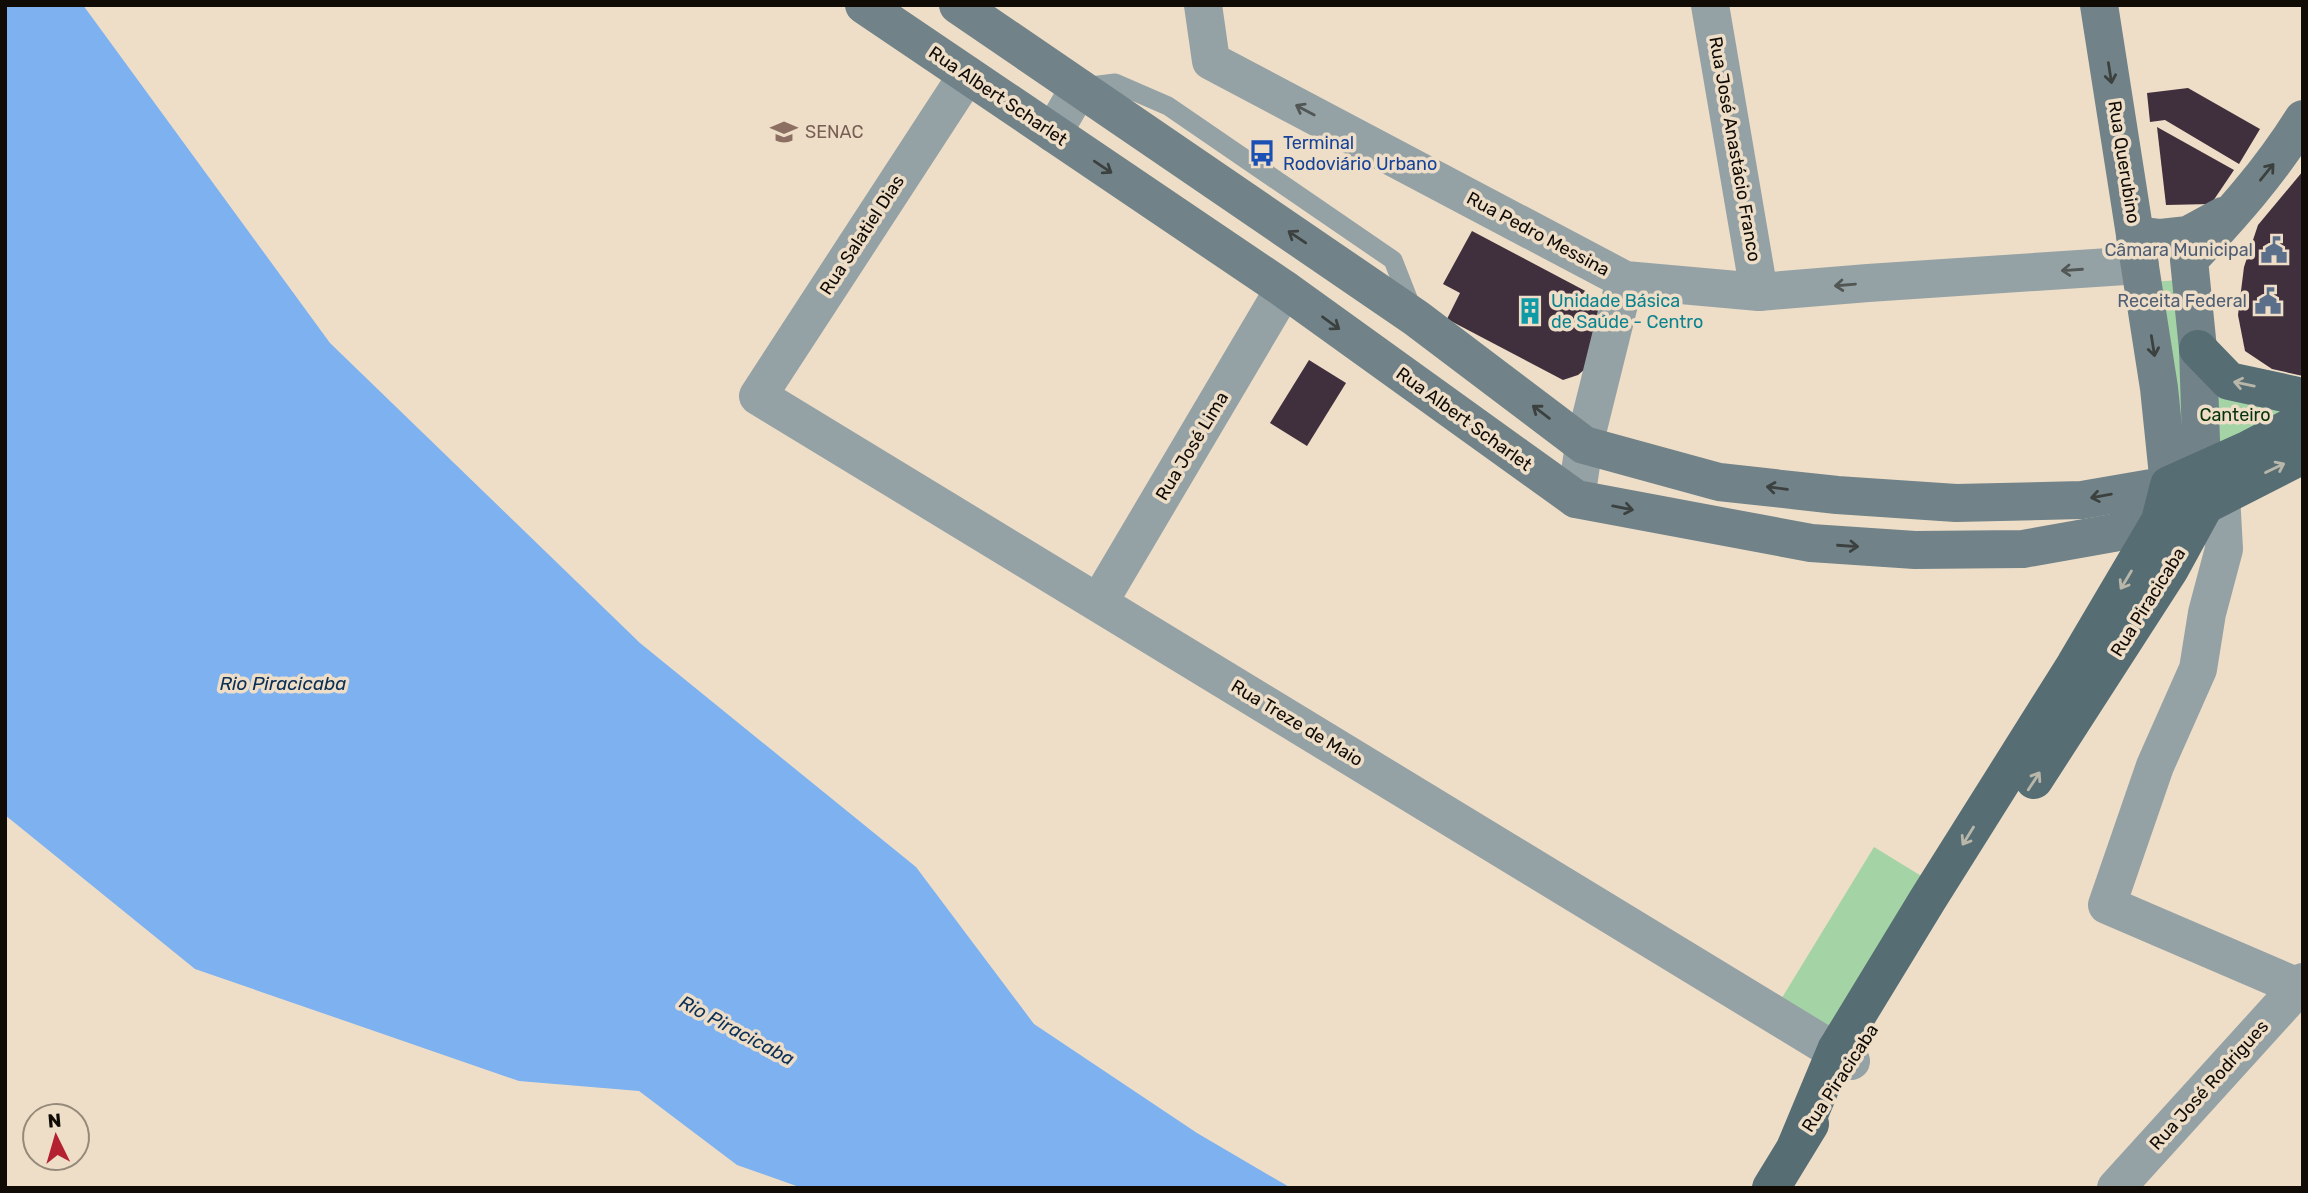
<svg xmlns="http://www.w3.org/2000/svg" width="2308" height="1193" font-family="Rubik,sans-serif">
<style>
.green{fill:#a4d4a5}
.water{fill:#7eb1f0}
.building{fill:#402f3d}
.lines{fill:none;stroke-linecap:round;stroke-linejoin:round}
.service{stroke:#95a2a5;stroke-width:19}
.minor{stroke:#95a2a5;stroke-width:38}
.secondary{stroke:#718388;stroke-width:38}
.primary{stroke:#566d73;stroke-width:38}
.oneway{stroke:#3c4140}
.oneway2{stroke:#525655}
.oneway3{stroke:#b9b6aa}
.labels{text-anchor:middle;stroke-width:7;stroke-linejoin:round;paint-order:stroke}
.street-label{font-size:18px;fill:#100b05;stroke:#eedec8}
.education-label{font-size:18px;fill:#785e54;stroke:#eedec8;text-anchor:start}
.transit-label{font-size:18px;fill:#164399;stroke:#eedec8;text-anchor:start}
.service-label{font-size:18px;fill:#4e5e75;stroke:#eedec8;text-anchor:end}
.culture-label{font-size:18px;fill:#0d838f;stroke:#eedec8;text-anchor:start}
.park-label{font-size:18px;fill:#06330c;stroke:#eedec8}
.water-label{font-size:19px;font-style:italic;fill:#0c2f56;stroke:#eedec8}
</style>
<rect width="100%" height="100%" fill="#eedec8"/>
<g class="green">
<path d="M2177 280 2192 425 2181 450 2154 282Z"/>
<path d="M2214 376 2300 405 2217 444Z"/>
<path d="M1874 847 1923 877 1829 1031 1780 1001Z"/>
</g>
<path class="water" d="M5 5H83L330 343 640 643 916 867 1034 1024 1197 1133 1291 1188H802L737 1165 639 1091 519 1081 195 969 5 815Z"/>
<g class="building">
<path d="M2188 88 2260 129 2239 164 2165 120 2150 122 2147 93Z"/>
<path d="M2157 127 2234 170 2211 204 2166 205Z"/>
<path d="M2303 171V376L2272 369 2245 351 2238 315 2244 267 2258 225Z"/>
<path d="M1472 231 1610 304 1592 363 1578 375 1563 380 1447 319 1460 293 1443 284Z"/>
<path d="M1309 360 1346 383 1307 446 1270 423Z"/>
</g>
<g class="lines">
<path class="service" d="M1083 87 1115 83 1168 106 1393 260 1413 311"/>
<g class="minor">
<path d="M1203 5 1211 61 1625 280 1759 292 1868 283 2140 265"/>
<path d="M1710 5 1759 292"/>
<path d="M967 75 758 396 1851 1061"/>
<path d="M1053 133 1079 88"/>
<path d="M2221 495 2224 549 2207 613 2198 669 2155 766 2107 905 2298 987"/>
<path d="M1576 499 1584 445 1625 280"/>
<path d="M1099 602 1284 289"/>
<path d="M2116 1188 2303 982"/>
</g>
<g class="secondary">
<path d="M864 5 1284 289 1576 499 1811 543 1915 550 2023 549 2113 533 2160 521"/>
<path d="M958 5 1416 318 1584 445 1719 482 1837 495 1956 503 2082 500 2169 485 2159 388 2099 5"/>
<path d="M2135 235 2161 238 2188 235 2223 216"/>
<path d="M2202 471 2198 349 2189 260C2232 214 2269 173 2303 119"/>
</g>
<g class="primary">
<path d="M2198 349 2229 381 2303 397"/>
<path d="M2182 513 2205 505 2303 455"/>
<path d="M2034 780 2170 569 2205 505"/>
<path d="M1796 1146 1836 1050 1928 899 2075 665 2160 521 2169 485 2247 450 2303 421"/>
<path d="M1771 1188 1810 1124"/>
</g>
</g>
<defs><path id="oneway-shaft" d="M-6 0H5M1.5-3L5.5 0L1.5 3" fill="none" stroke-width="1.6" stroke-linecap="round" stroke-linejoin="round" transform="scale(1.75)"/></defs>
<g class="oneway">
<use href="#oneway-shaft" transform="translate(2110 73) rotate(81)"/>
<use href="#oneway-shaft" transform="translate(1103 167) rotate(34)"/>
<use href="#oneway-shaft" transform="translate(2267 172) rotate(-51)"/>
<use href="#oneway-shaft" transform="translate(1297 237) rotate(-146)"/>
<use href="#oneway-shaft" transform="translate(1331 323) rotate(36)"/>
<use href="#oneway-shaft" transform="translate(2153 346) rotate(81)"/>
<use href="#oneway-shaft" transform="translate(1541 412) rotate(-143)"/>
<use href="#oneway-shaft" transform="translate(1777 488) rotate(-173)"/>
<use href="#oneway-shaft" transform="translate(2101 496) rotate(170)"/>
<use href="#oneway-shaft" transform="translate(1623 508) rotate(11)"/>
<use href="#oneway-shaft" transform="translate(1848 546) rotate(4)"/>
</g>
<g class="oneway2">
<use href="#oneway-shaft" transform="translate(1305 110) rotate(-152)"/>
<use href="#oneway-shaft" transform="translate(2072 270) rotate(176)"/>
<use href="#oneway-shaft" transform="translate(1845 285) rotate(175)"/>
</g>
<g class="oneway3">
<use href="#oneway-shaft" transform="translate(2244 384) rotate(-168)"/>
<use href="#oneway-shaft" transform="translate(2275 468) rotate(-26)"/>
<use href="#oneway-shaft" transform="translate(2126 580) rotate(121)"/>
<use href="#oneway-shaft" transform="translate(2034 781) rotate(-57)"/>
<use href="#oneway-shaft" transform="translate(1968 836) rotate(122)"/>
</g>
<defs>
<symbol id="school-bare" viewBox="-9 -9 18 18"><path d="M0-5L7-2L0 1L-7-2ZM-4 1L0 2.5L4 1V4Q0 6-4 4Z" fill="#8d6e63" stroke="#eedec8" stroke-width="2.5" paint-order="stroke"/></symbol>
<symbol id="bus-bare" viewBox="-9 -9 18 18"><path d="M-5-6H5V4H4V6H2V4H-2V6H-4V4H-5ZM-3.5-4V0h7V-4ZM-3.5 1.2v1.5H-2V1.2ZM2 1.2v1.5H3.5V1.2Z" fill="#1a4fb4" stroke="#eedec8" stroke-width="2.5" paint-order="stroke"/></symbol>
<symbol id="civic-bare" viewBox="-9 -9 18 18"><path d="M-.6-6.5H3V-4.5H.6V-3L4-1V1h2V6H-6V1h2V-1L-.6-3ZM-1.2 2.5V6h2.4V2.5Z" fill="#5c6f8a" stroke="#eedec8" stroke-width="2.5" paint-order="stroke"/></symbol>
<symbol id="building-bare" viewBox="-9 -9 18 18"><path d="M-4-6H4V6H1V3H-1V6H-4ZM-2.5-4.3h1.7v1.8h-1.7ZM.8-4.3h1.7v1.8H.8ZM-2.5-1h1.7V.8h-1.7ZM.8-1h1.7V.8H.8Z" fill="#0f9aa8" stroke="#eedec8" stroke-width="2.5" paint-order="stroke"/></symbol>
</defs>
<g fill-rule="evenodd">
<use href="#school-bare" x="765" y="113" width="38" height="38"/>
<use href="#bus-bare" x="1243" y="134" width="38" height="38"/>
<use href="#civic-bare" x="2255" y="231" width="38" height="38"/>
<use href="#civic-bare" x="2249" y="282" width="38" height="38"/>
<use href="#building-bare" x="1511" y="292" width="38" height="38"/>
</g>
<g class="labels">
<g class="street-label">
<text transform="translate(998 96) rotate(34)" y="6">Rua Albert Scharlet</text>
<text transform="translate(1735 149) rotate(80)" y="6">Rua José Anastácio Franco</text>
<text transform="translate(2124 162) rotate(81)" y="6">Rua Querubino</text>
<text transform="translate(1538 234) rotate(28)" y="6">Rua Pedro Messina</text>
<text transform="translate(862 235) rotate(-57)" y="6">Rua Salatiel Dias</text>
<text transform="translate(1464 419) rotate(36)" y="6">Rua Albert Scharlet</text>
<text transform="translate(1192 446) rotate(-59)" y="6">Rua José Lima</text>
<text transform="translate(2148 602) rotate(-58)" y="6">Rua Piracicaba</text>
<text transform="translate(1297 723) rotate(31)" y="6">Rua Treze de Maio</text>
<text transform="translate(1840 1078) rotate(-57)" y="6">Rua Piracicaba</text>
<text transform="translate(2209 1085) rotate(-48)" y="6">Rua José Rodrigues</text>
</g>
<g class="education-label">
<text x="805" y="138">SENAC</text>
</g>
<g class="transit-label">
<text x="1283" y="149">Terminal<tspan x="1283" dy="21">Rodoviário Urbano</tspan></text>
</g>
<g class="service-label">
<text x="2253" y="256">Câmara Municipal</text>
<text x="2247" y="307">Receita Federal</text>
</g>
<g class="culture-label">
<text x="1551" y="307">Unidade Básica<tspan x="1551" dy="21">de Saúde - Centro</tspan></text>
</g>
<g class="park-label">
<text x="2235" y="421">Canteiro</text>
</g>
<g class="water-label">
<text x="283" y="690">Rio Piracicaba</text>
<text transform="translate(737 1030) rotate(28)" y="7">Rio Piracicaba</text>
</g>
</g>
<rect width="2308" height="1193" fill="none" stroke="#100b05" stroke-width="14"/>
<g transform="translate(56 1137) rotate(355)"><circle r="33" fill="#eedec8" stroke="#958a7a" stroke-width="2"/>
<path d="M0-5L12 26L0 18L-12 26Z" fill="#b42232"/>
<text y="-10" font-size="19" font-weight="bold" text-anchor="middle" fill="#100b05">N</text>
</g>
</svg>
